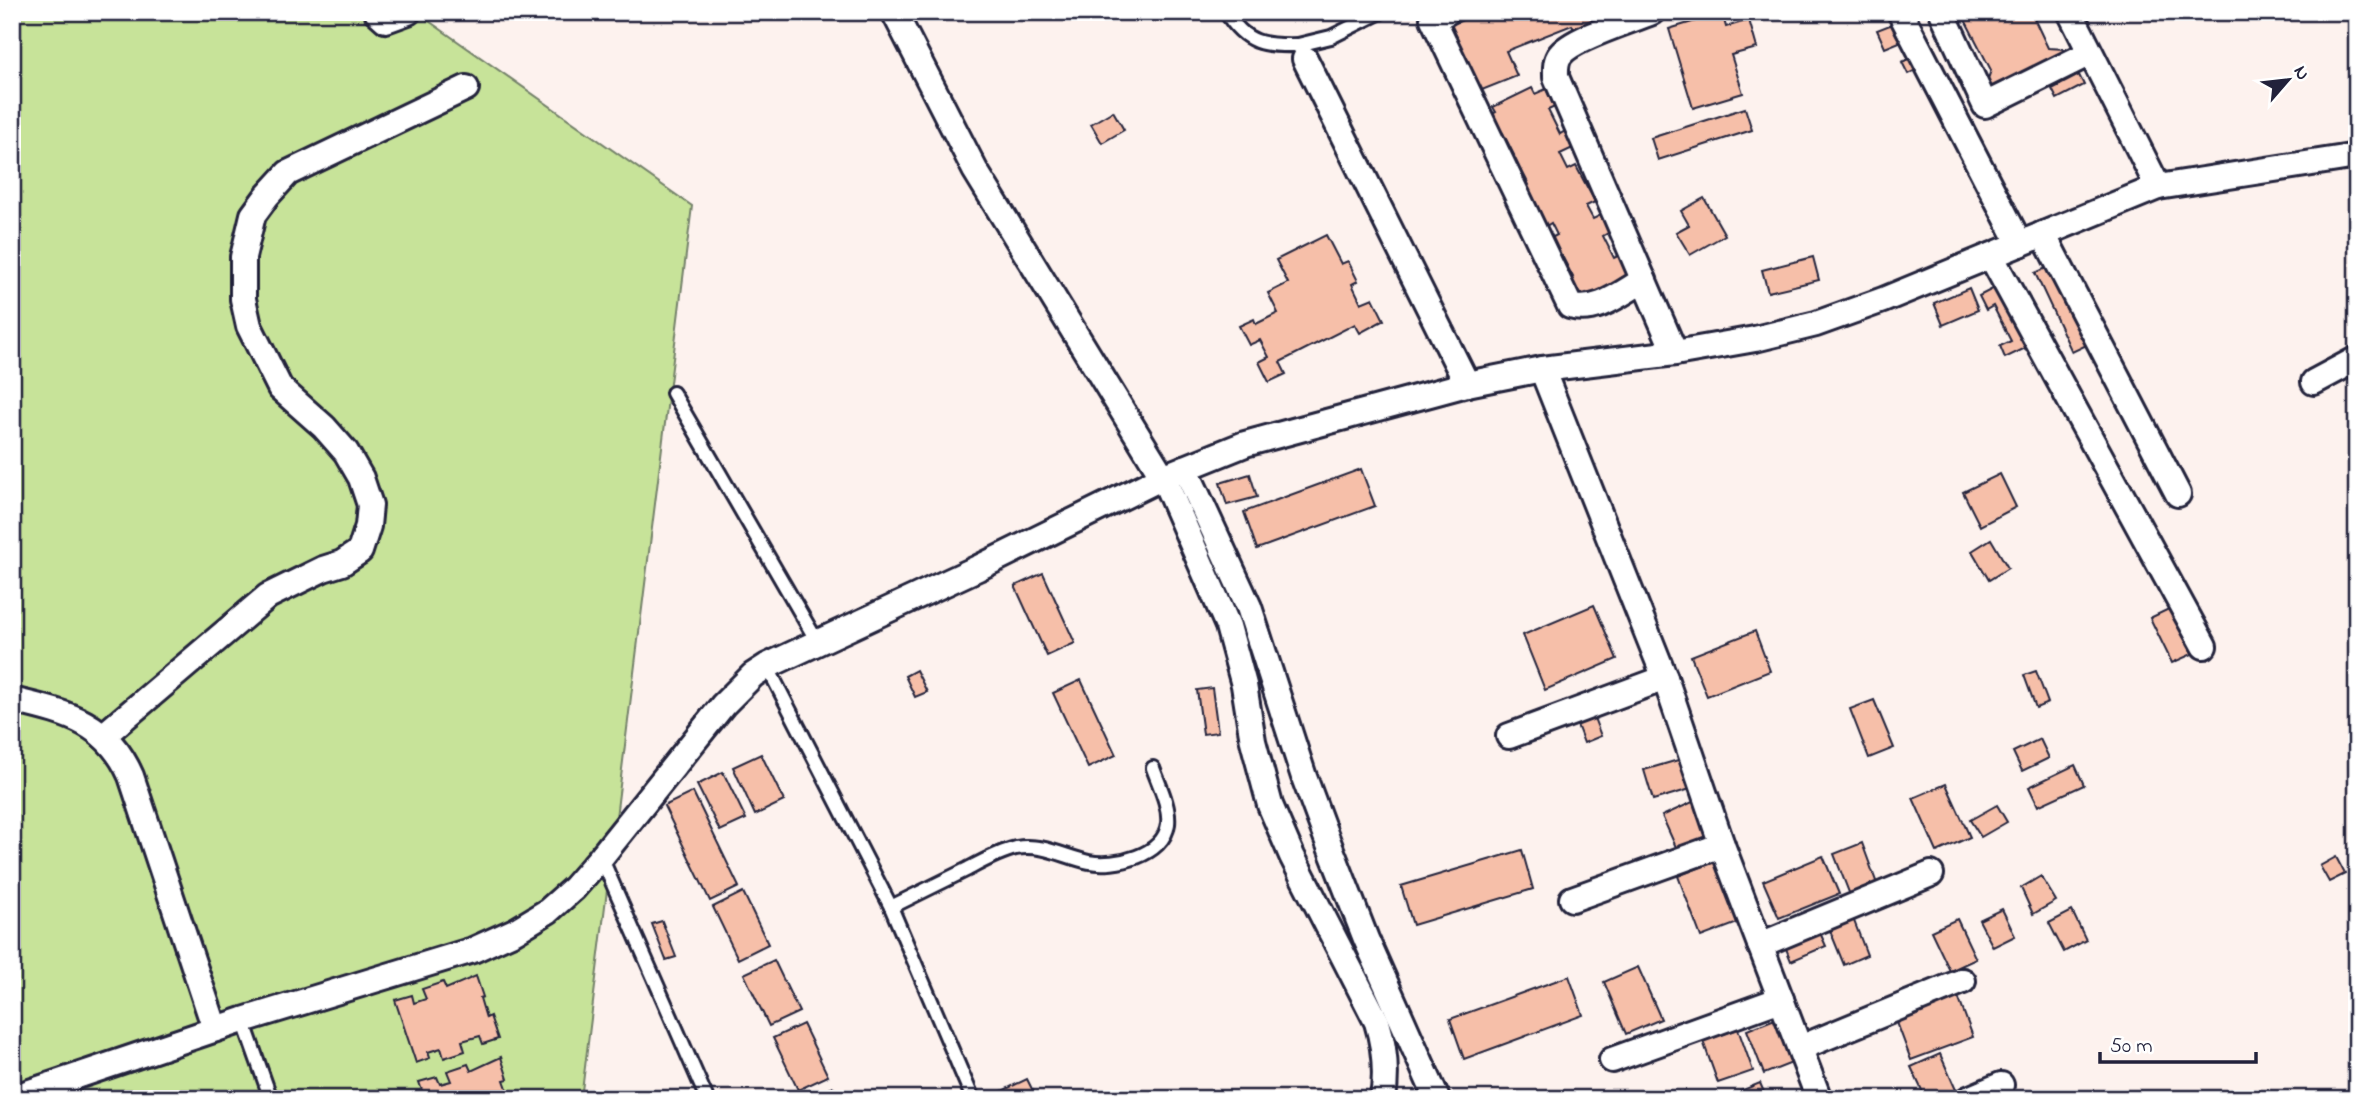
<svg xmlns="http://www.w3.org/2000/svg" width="2369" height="1111" font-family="'Indie Flower',sans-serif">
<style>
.green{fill:#c7e399;stroke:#74826a;stroke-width:2}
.building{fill:#f6bfa9;stroke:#22223b;stroke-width:2}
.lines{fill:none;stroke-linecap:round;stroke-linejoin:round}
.lane-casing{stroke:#22223b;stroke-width:18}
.street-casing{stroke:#22223b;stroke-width:30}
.lane{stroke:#fff;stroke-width:12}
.street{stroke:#fff;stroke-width:24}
</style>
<rect width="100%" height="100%" fill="#fdf2ee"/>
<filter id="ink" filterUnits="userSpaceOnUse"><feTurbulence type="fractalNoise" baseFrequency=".0143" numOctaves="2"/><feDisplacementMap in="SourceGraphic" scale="14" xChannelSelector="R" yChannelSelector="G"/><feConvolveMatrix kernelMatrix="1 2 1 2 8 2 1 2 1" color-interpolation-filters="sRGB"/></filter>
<g filter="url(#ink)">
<path class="green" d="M12 12H416L692 206 581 1099H12Z"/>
<g class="building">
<path d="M1471 12H1625L1575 32 1572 25 1506 51 1517 76 1477 92 1451 25 1472 16Z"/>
<path d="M1961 12H2031L2048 48 2065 49 2070 61 1993 100 1986 85 1991 70Z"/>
<path d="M1722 13 1726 27 1749 20 1757 48 1731 55 1743 93 1693 108 1669 29Z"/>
<path d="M1895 23 1902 41 1885 48 1877 30Z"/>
<path d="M1913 57 1918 69 1908 74 1902 62Z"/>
<path d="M2079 75 2084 85 2057 99 2052 89Z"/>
<path d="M1532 88 1535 94 1546 89 1555 107 1548 110 1560 134 1567 130 1575 147 1560 154 1568 170 1576 166 1595 202 1586 206 1593 219 1601 215 1610 232 1603 236 1614 258 1622 254 1631 273 1621 278 1624 284 1590 301 1586 293 1575 299 1566 281 1573 277 1562 256 1557 259 1547 240 1557 235 1551 223 1546 226 1526 187 1529 185 1522 171 1513 176 1504 160 1514 155 1503 133 1494 137 1484 118 1496 112 1493 107Z"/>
<path d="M1745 108 1752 130 1658 160 1651 138Z"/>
<path d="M1113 111 1124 130 1102 143 1091 124Z"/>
<path d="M1704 198 1725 235 1690 255 1676 232 1689 225 1681 211Z"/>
<path d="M1326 235 1341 264 1348 261 1358 281 1352 284 1361 303 1373 298 1384 320 1360 333 1355 324 1280 362 1286 374 1269 382 1259 362 1269 357 1260 340 1249 345 1239 326 1254 319 1256 324 1278 313 1268 293 1288 283 1276 260Z"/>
<path d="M1813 257 1819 280 1768 292 1762 270Z"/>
<path d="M2055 264 2093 342 2072 352 2035 273Z"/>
<path d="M2004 283 2034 344 2005 358 2000 346 2011 341 1993 306 1986 310 1979 296Z"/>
<path d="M1969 288 1978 310 1943 325 1934 303Z"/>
<path d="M1361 469 1375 506 1257 549 1244 512Z"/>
<path d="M1250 474 1257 497 1227 505 1220 483Z"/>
<path d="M2000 474 2016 507 1980 526 1963 492Z"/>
<path d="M1991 539 2008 568 1989 580 1972 551Z"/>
<path d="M1043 573 1075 643 1047 656 1015 586Z"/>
<path d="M1594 605 1617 659 1545 690 1523 635Z"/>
<path d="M2177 605 2199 651 2172 663 2150 618Z"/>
<path d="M1755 631 1770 671 1707 696 1691 656Z"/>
<path d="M916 670 927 692 915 697 905 676Z"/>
<path d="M2036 671 2048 703 2036 708 2024 675Z"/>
<path d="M1081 680 1116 755 1088 768 1053 693Z"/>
<path d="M1212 688 1218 732 1203 734 1197 690Z"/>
<path d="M1874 700 1894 748 1869 758 1850 709Z"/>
<path d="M1594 718 1601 736 1584 743 1577 725Z"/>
<path d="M2040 739 2049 758 2022 771 2013 752Z"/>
<path d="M761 754 784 801 755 815 733 767Z"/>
<path d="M1685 758 1694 788 1653 800 1644 770Z"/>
<path d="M2075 765 2084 785 2038 806 2029 787Z"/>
<path d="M723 772 746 819 720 831 697 785Z"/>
<path d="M1946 784 1970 837 1937 852 1913 798Z"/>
<path d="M693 792 739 887 710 901 664 806Z"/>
<path d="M1699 799 1716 837 1679 854 1662 816Z"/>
<path d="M1997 805 2007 822 1981 837 1970 820Z"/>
<path d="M1862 843 1877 884 1850 895 1834 854Z"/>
<path d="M1522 850 1533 889 1413 925 1401 886Z"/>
<path d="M1823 856 1839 894 1779 918 1763 881Z"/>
<path d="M2336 857 2345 874 2329 882 2320 866Z"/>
<path d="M1719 860 1743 921 1701 937 1678 876Z"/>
<path d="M2041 876 2056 901 2033 914 2021 888Z"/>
<path d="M743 892 768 944 738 959 713 907Z"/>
<path d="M2002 909 2015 936 1993 947 1979 920Z"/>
<path d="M2072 911 2086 940 2064 952 2049 923Z"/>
<path d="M1851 913 1867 955 1844 965 1827 923Z"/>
<path d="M1957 919 1976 959 1950 971 1931 931Z"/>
<path d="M662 921 676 957 666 960 652 924Z"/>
<path d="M1817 926 1826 946 1791 961 1783 941Z"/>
<path d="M774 960 799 1012 769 1026 744 974Z"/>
<path d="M1638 967 1661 1019 1626 1034 1604 982Z"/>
<path d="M476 976 483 997 480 998 486 1018 490 1016 498 1039 483 1044 480 1036 462 1041 465 1051 444 1058 441 1048 428 1052 430 1058 416 1063 395 1000 412 995 414 1003 426 999 422 989 443 982 446 989Z"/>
<path d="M1569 976 1583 1015 1464 1059 1450 1019Z"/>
<path d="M1957 994 1973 1037 1911 1060 1895 1017Z"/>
<path d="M1780 1017 1797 1061 1764 1074 1747 1030Z"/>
<path d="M803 1024 828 1076 798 1090 773 1038Z"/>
<path d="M1738 1029 1753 1071 1718 1083 1703 1041Z"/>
<path d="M1940 1054 1957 1092 1943 1099H1926L1911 1067Z"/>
<path d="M501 1057 508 1079 504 1080 511 1099H425L419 1082 437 1077 440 1084 451 1081 447 1071 468 1064 471 1071Z"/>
<path d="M1027 1079 1037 1099H996L994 1095Z"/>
<path d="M1760 1083 1767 1099H1733L1731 1095Z"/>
<path d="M833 1087 838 1099H809Z"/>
</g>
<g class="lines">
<defs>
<g id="lane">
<path d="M1226 12C1245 44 1264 46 1298 45"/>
<path d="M1305 59 1298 45 1331 37 1381 12"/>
<path d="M673 393 818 643"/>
<path d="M767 666 891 907 973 1099"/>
<path d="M601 857 707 1099"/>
<path d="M891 907C917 894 942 882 968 869 983 861 999 852 1016 848 1042 843 1065 857 1089 862 1115 867 1164 856 1168 824 1170 806 1159 785 1153 768"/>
<path d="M243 1020 271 1099"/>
</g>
<g id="street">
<path d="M377 12 386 20 408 12"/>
<path d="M894 12 975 170 1163 477 1228 626 1244 685 1253 741 1270 805 1292 856 1377 1022C1385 1048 1387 1072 1383 1099"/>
<path d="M1447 12 1433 19 1570 306C1597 314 1621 293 1644 280"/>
<path d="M1652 12C1631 21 1572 38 1560 55 1555 62 1556 68 1556 77L1675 353"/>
<path d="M1900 12 2020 244"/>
<path d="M1942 12 1985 105 2090 53"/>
<path d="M2070 12 2158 187"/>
<path d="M1305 59 1467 384"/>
<path d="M2043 234 2178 494"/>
<path d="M1991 256 2204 646"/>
<path d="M1542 369 1665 678 1722 845 1819 1099"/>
<path d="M2314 382 2357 359"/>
<path d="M1185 468 1249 607 1304 777 1330 847 1366 939 1437 1099"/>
<path d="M12 700C66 713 107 721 131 776L215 1029"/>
<path d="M103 736 268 596 323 569 342 563 360 551 368 526 370 505 361 478 346 452 324 427 280 388 249 326 243 299V257L253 215 267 196 288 173 466 88"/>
<path d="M1509 736 1665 678"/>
<path d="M1572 899 1722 845"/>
<path d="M1760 945 1931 874"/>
<path d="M1800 1048 1963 981"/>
<path d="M1612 1060 1781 999"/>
<path d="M12 1098 243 1020 473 950 515 931 548 911 574 888 601 857 723 705 753 675 767 666 978 568 1163 477 1245 444 1467 384 1542 369 1675 353 1755 339 1816 324 1883 300 2158 187 2357 156"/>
<path d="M1968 1099 2001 1085"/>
</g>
</defs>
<use href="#lane" class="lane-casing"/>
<use href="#street" class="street-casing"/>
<use href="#lane" class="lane"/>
<use href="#street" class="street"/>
</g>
</g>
<rect width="2369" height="1111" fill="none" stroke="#fff" stroke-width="42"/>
<rect x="21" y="21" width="2327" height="1069" fill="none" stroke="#22223b" stroke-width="2.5" filter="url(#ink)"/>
<g transform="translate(2288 80) rotate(62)" stroke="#ffffff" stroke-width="5" paint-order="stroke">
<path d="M0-5L12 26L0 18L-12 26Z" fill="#22223b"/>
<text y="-10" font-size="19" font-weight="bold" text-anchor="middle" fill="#22223b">N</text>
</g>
<path d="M2100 1052v10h156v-10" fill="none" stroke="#22223b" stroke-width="3.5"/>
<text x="2110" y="1052" font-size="21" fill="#22223b" stroke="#ffffff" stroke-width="5" paint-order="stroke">50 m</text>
</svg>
